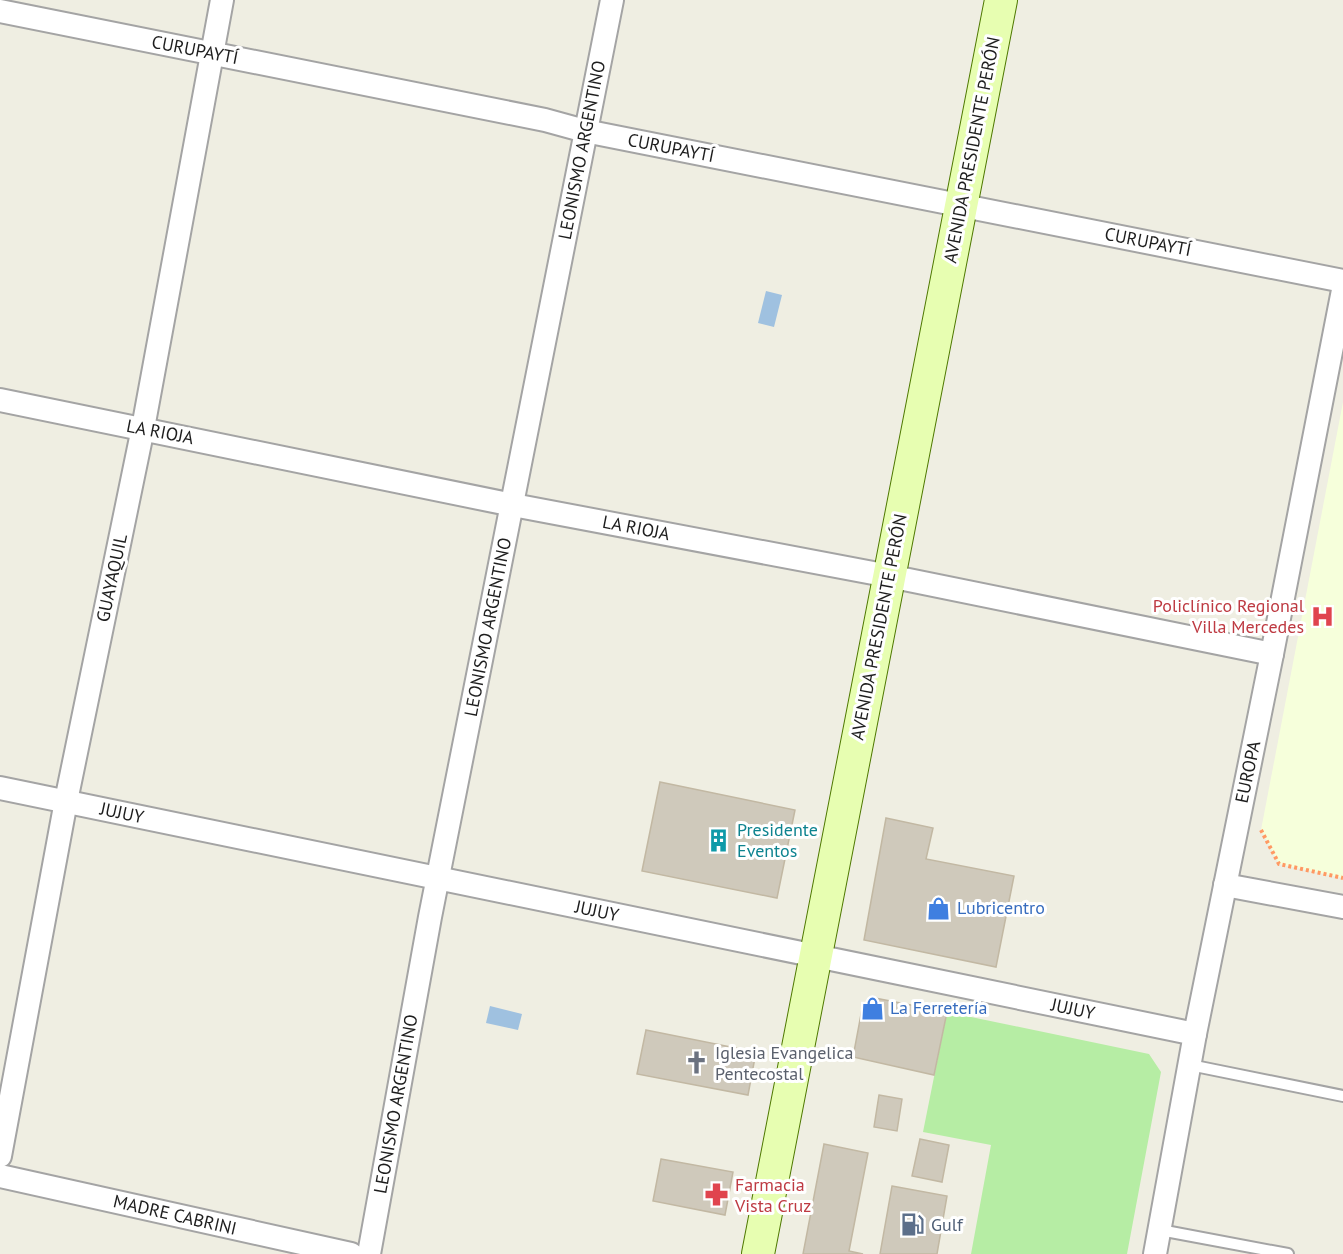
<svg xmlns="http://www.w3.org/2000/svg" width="1343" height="1254" font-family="'PT Sans',sans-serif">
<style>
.education{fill:#f6ffdb}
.grass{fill:#b6eda4}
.water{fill:#9fc1e0}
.building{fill:#cfc9bb;stroke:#c2b8a3;stroke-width:1.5}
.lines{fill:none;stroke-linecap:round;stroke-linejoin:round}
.service-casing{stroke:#a4a4a4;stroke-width:14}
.minor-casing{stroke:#a4a4a4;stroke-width:26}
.secondary-casing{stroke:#4e7800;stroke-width:34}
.path{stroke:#ff9963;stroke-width:4;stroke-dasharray:3 3;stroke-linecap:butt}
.service{stroke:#fff;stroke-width:10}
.minor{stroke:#fff;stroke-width:22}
.secondary{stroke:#e7feb1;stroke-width:32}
.labels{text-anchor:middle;stroke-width:6;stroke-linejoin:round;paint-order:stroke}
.street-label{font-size:18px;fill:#1d1d1d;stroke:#fff}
.health-label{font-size:18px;fill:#be3a42;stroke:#fff;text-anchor:end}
.culture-label{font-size:18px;fill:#0d838f;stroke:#fff;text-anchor:start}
.shop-label{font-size:18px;fill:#366cbe;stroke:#fff;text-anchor:start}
.worship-label{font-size:18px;fill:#5b616d;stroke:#fff;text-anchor:start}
.service-label{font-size:18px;fill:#4e5e75;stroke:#fff;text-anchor:start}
</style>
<rect width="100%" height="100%" fill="#efeee2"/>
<path class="education" d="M1343 402V878L1279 864 1261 830Z"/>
<path class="grass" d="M947 1012 1149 1054 1161 1072 1127 1254H971L991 1145 923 1132Z"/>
<g class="water">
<path d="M766 291 782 295 774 327 758 323Z"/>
<path d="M490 1006 522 1014 518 1030 486 1023Z"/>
</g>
<g class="building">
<path d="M660 782 795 810 777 898 642 871Z"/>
<path d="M886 818 933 828 926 859 1014 876 996 967 864 940Z"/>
<path d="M875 998 947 1012 934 1075 853 1057 862 1009Z"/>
<path d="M646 1030 756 1052 748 1095 637 1074Z"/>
<path d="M879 1095 902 1099 897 1131 874 1127Z"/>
<path d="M920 1139 949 1145 942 1182 912 1176Z"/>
<path d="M824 1144 868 1153 849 1251 863 1254H803Z"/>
<path d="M661 1159 733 1172 725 1215 653 1201Z"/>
<path d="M892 1186 947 1196 937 1254H880Z"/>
</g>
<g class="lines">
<defs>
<g id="service">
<path d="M1190 1065 1343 1096"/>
<path d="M1160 1230 1288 1254"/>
</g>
<g id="minor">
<path d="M0 11 545 120 585 131 1343 281"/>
<path d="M0 400 513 505 889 576 1272 654"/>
<path d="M0 788 1195 1034"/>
<path d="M1225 885 1343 907"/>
<path d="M0 1156 66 801 143 428 222 0"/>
<path d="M0 1176 351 1254"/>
<path d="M369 1254 430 917 612 0"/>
<path d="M1155 1254 1195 1034 1272 654 1343 290"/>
</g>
<path id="secondary" d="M758 1254 1001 0"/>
</defs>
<use href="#service" class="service-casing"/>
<use href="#minor" class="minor-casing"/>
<use href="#secondary" class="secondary-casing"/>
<path class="path" d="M1261 830 1279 864 1343 878"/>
<use href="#service" class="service"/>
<use href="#minor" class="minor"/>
<use href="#secondary" class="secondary"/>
</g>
<defs>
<symbol id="hospital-bare" viewBox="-9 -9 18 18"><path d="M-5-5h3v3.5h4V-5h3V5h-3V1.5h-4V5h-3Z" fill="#e0444e" stroke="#fff" stroke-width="2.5" paint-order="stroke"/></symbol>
<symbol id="building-bare" viewBox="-9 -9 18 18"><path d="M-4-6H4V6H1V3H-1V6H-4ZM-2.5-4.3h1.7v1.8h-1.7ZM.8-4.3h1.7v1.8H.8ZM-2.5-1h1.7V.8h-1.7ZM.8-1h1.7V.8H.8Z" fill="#0f9aa8" stroke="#fff" stroke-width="2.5" paint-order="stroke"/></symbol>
<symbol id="shop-bare" viewBox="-9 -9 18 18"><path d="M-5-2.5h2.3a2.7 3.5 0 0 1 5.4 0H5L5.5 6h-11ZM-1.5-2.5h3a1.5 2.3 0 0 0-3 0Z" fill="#3f7fe0" stroke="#fff" stroke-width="2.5" paint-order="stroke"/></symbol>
<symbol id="church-bare" viewBox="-9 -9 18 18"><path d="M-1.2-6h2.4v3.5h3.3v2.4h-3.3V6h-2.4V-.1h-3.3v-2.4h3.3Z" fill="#6b7280" stroke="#fff" stroke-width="2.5" paint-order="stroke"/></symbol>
<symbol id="pharmacy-bare" viewBox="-9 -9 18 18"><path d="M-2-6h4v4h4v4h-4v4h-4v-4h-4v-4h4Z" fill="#e0444e" stroke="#fff" stroke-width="2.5" paint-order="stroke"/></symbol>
<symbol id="fuel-bare" viewBox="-9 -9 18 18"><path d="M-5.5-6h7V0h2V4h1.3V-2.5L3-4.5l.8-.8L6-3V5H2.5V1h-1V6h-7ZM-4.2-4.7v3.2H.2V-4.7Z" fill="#5c6f8a" stroke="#fff" stroke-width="2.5" paint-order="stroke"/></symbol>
</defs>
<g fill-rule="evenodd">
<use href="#hospital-bare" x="1306" y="600" width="33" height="33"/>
<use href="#building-bare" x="702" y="824" width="33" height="33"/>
<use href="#shop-bare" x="922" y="892" width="33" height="33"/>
<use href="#shop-bare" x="856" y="992" width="33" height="33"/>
<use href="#church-bare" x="680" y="1046" width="33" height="33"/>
<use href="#pharmacy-bare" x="700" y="1178" width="33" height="33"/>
<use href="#fuel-bare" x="896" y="1208" width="33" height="33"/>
</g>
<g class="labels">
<g class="street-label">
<text transform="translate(195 50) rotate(11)" y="6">CURUPAYTÍ</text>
<text transform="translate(671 148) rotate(11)" y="6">CURUPAYTÍ</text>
<text transform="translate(582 150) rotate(-79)" y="6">LEONISMO ARGENTINO</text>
<text transform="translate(972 150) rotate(-79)" y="6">AVENIDA PRESIDENTE PERÓN</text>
<text transform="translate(1148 242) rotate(11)" y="6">CURUPAYTÍ</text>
<text transform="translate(160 432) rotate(11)" y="6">LA RIOJA</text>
<text transform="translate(636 528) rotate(11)" y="6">LA RIOJA</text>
<text transform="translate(112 578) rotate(-78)" y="6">GUAYAQUIL</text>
<text transform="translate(488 627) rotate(-79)" y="6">LEONISMO ARGENTINO</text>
<text transform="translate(879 627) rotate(-79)" y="6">AVENIDA PRESIDENTE PERÓN</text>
<text transform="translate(1248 772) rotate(-78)" y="6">EUROPA</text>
<text transform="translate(122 813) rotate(12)" y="6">JUJUY</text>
<text transform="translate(597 911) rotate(12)" y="6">JUJUY</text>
<text transform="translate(1073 1009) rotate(12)" y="6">JUJUY</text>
<text transform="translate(396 1104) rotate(-80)" y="6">LEONISMO ARGENTINO</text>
<text transform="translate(175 1215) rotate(13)" y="6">MADRE CABRINI</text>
</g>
<g class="health-label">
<text x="1304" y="612">Policlínico Regional<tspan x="1304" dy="21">Villa Mercedes</tspan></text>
<text x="735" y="1191" text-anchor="start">Farmacia<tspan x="735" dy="21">Vista Cruz</tspan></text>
</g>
<g class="culture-label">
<text x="737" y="836">Presidente<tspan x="737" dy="21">Eventos</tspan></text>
</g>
<g class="shop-label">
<text x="957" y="914">Lubricentro</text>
<text x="890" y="1014">La Ferretería</text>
</g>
<g class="worship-label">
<text x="715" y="1059">Iglesia Evangelica<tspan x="715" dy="21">Pentecostal</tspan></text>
</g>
<g class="service-label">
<text x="931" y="1231">Gulf</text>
</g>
</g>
</svg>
